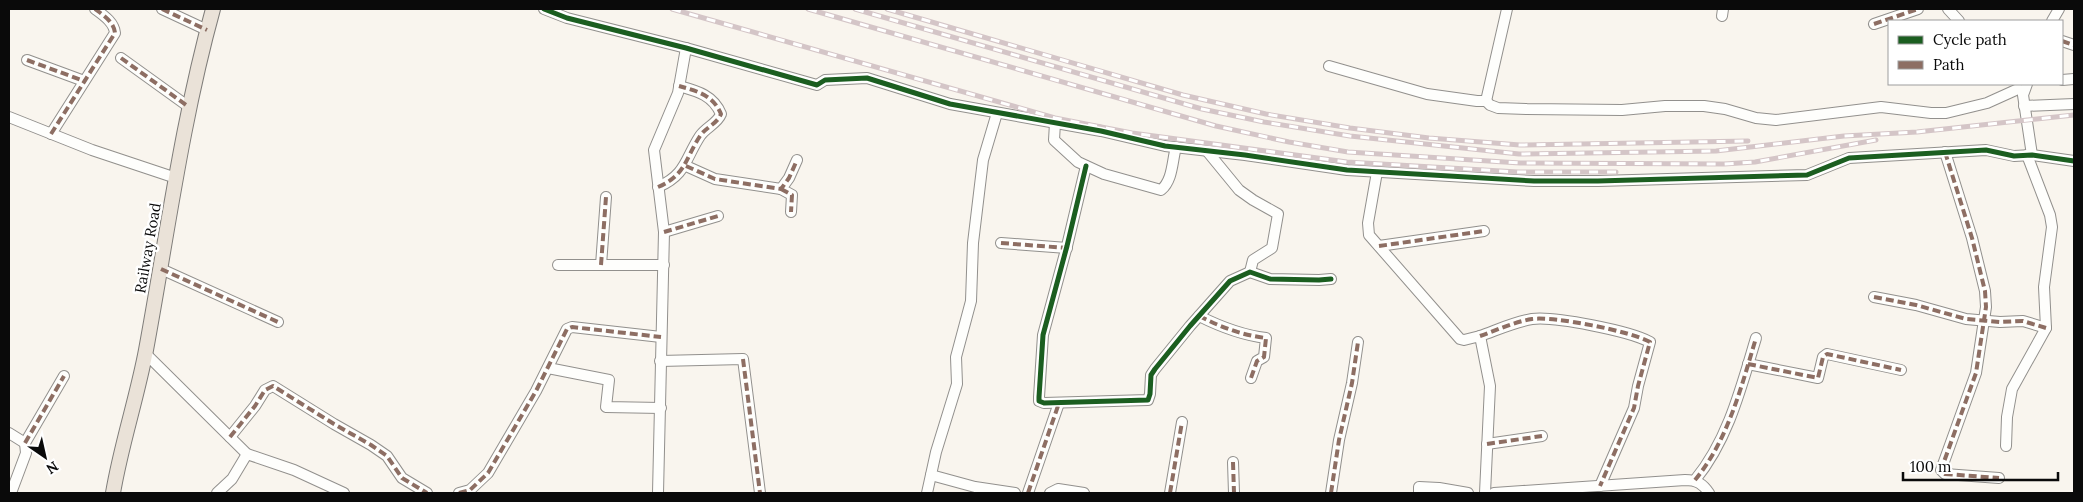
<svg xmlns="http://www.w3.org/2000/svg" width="2083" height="502" font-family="Lora,serif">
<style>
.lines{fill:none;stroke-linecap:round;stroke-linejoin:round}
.minor-casing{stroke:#92908d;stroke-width:12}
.major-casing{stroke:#7f7d7a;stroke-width:16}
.minor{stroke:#fefefc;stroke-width:10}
.major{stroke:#eae2d8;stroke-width:14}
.rail-casing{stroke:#d4c5c7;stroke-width:5}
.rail{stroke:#fff;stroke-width:3;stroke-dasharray:9;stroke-linecap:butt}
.quiet{stroke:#8d6e63;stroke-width:4;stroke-dasharray:8 4;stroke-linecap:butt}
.cycleway-casing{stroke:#fff;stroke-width:8}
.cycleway{stroke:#1b5e20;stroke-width:5}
.labels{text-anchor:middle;stroke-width:5;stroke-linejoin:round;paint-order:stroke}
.street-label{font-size:15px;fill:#0a0a0a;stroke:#fff}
</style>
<rect width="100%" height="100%" fill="#f9f5ee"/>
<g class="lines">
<defs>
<g id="minor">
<path d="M162 9 207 30"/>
<path d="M544 9 567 18 686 48 817 85 825 80 867 78 950 104 1101 131 1165 146 1245 155 1347 170 1534 181H1598L1807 175 1849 158 1986 150 2014 156 2032 155 2074 161"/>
<path d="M1948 9 1959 21"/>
<path d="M1722 16 1723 9"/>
<path d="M2052 21 2059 9"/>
<path d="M1874 24 1918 9"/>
<path d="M2062 41 2074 45"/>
<path d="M121 58 189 107"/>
<path d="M27 60 84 81"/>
<path d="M1329 66 1427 94 1477 101H1486L1507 9"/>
<path d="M2062 80 2074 79"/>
<path d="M2027 84 2023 95 2032 155"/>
<path d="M1486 101 1490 105 1498 108 1527 109 1622 110 1665 106H1704L1725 109 1756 118 1776 120 1881 107 1931 113H1946L1987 103 2018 89"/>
<path d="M2024 106 2074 104"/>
<path d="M9 117 92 150 176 178"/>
<path d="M1055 123 1054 140 1078 162 1104 174 1161 190C1173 180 1172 161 1176 147"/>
<path d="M51 134 115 33C114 22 103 15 95 9"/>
<path d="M1207 151 1239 190 1253 200 1278 214 1272 248 1253 260 1250 272"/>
<path d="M1945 152 1972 238 1985 291 1986 307 1976 373 1941 470 1945 474 1999 478"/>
<path d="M686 166 715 179 781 189 789 178 797 160"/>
<path d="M1086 166 1067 246 1043 335 1039 397V401L1044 403 1148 400 1150 394 1151 375 1155 369 1190 326 1230 281 1250 272 1270 279 1319 280 1331 279"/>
<path d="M1377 172 1368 223 1369 235 1460 339 1464 340 1480 336 1490 386 1485 493"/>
<path d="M658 187C686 175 685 159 700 136 706 127 717 124 721 114 713 95 697 91 679 86"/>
<path d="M781 189 792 195 791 212"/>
<path d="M664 232 718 216"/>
<path d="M1001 243 1067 248"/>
<path d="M1379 246 1484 231"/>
<path d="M558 265H664"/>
<path d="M601 265 606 197"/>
<path d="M161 269 278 322"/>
<path d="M1874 297 1916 305 1966 319 2000 322 2023 321 2046 328"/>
<path d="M1199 316C1221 327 1241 335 1266 338L1264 357 1257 361 1251 378"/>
<path d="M1480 336C1497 330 1514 322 1532 319 1554 316 1630 331 1650 342L1638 386 1634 408 1600 486"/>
<path d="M145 353 247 454 294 470 344 493"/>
<path d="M660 361 743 359 760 493"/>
<path d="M1748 364 1818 378 1823 357 1827 354 1901 370"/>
<path d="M548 368 609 380 606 407 661 408"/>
<path d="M9 433 25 443"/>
<path d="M230 437 255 406 265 390 273 386 334 424 371 445 387 456 402 478 427 493"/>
<path d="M1487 444 1542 436"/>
<path d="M2006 446 2007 417 2012 389 2046 328 2044 287 2052 227 2050 215 2027 155"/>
<path d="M1233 462 1234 493"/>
<path d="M931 475 975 487 1015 493"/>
<path d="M1695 480C1728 440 1741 388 1756 338"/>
<path d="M11 493 26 453 25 443 64 376"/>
<path d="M217 493 232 479 247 454"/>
<path d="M459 493 470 490 488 473 536 391 567 329 572 327 661 337"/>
<path d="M658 493 664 232 654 150 678 93 686 48"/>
<path d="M927 493 936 452 957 384 956 357 971 301 973 243 983 160 997 113"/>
<path d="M1028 493 1059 403"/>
<path d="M1050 493 1058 489 1084 493"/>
<path d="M1170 493 1182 422"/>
<path d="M1331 493 1339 440 1352 383 1358 342"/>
<path d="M1419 493V487L1439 488 1468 493"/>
<path d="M1494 493 1685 480C1697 480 1703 484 1709 493"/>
</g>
<path id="major" d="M113 493C121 445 137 398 146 350 167 236 182 121 213 9"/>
</defs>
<use href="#minor" class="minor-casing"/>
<use href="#major" class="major-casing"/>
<use href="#minor" class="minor"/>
<use href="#major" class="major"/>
<defs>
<g id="rail">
<path d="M672 9 1055 118 1132 133 1347 162 1518 172H1616"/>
<path d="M808 9 1216 126 1289 142 1348 152 1520 163 1724 164 1755 162 1876 140"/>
<path d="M855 9 1202 109 1264 122 1350 136 1519 154 1716 151 1844 136 1917 132 2074 115"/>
<path d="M887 9 1183 95 1266 114 1350 128 1429 138 1520 145 1748 141"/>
</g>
</defs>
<use href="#rail" class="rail-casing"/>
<use href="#rail" class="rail"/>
<g class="quiet">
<path d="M162 9 207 30"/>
<path d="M1874 24 1918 9"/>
<path d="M2062 41 2074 45"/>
<path d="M121 58 189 107"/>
<path d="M27 60 84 81"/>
<path d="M51 134 115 33C114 22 103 15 95 9"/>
<path d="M1945 152 1972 238 1985 291 1986 307 1976 373 1941 470 1945 474 1999 478"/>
<path d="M686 166 715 179 781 189 789 178 797 160"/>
<path d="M658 187C686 175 685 159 700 136 706 127 717 124 721 114 713 95 697 91 679 86"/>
<path d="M781 189 792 195 791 212"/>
<path d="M664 232 718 216"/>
<path d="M1001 243 1067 248"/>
<path d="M1379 246 1484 231"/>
<path d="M601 265 606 197"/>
<path d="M161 269 278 322"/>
<path d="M1874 297 1916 305 1966 319 2000 322 2023 321 2046 328"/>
<path d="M1199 316C1221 327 1241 335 1266 338L1264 357 1257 361 1251 378"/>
<path d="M1480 336C1497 330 1514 322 1532 319 1554 316 1630 331 1650 342L1638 386 1634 408 1600 486"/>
<path d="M743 359 760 493"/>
<path d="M1748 364 1818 378 1823 357 1827 354 1901 370"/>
<path d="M230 437 255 406 265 390 273 386 334 424 371 445 387 456 402 478 427 493"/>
<path d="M25 443 64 376"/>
<path d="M1487 444 1542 436"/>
<path d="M1233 462 1234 493"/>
<path d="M1695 480C1728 440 1741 388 1756 338"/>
<path d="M459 493 470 490 488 473 536 391 567 329 572 327 661 337"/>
<path d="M1028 493 1059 403"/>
<path d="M1170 493 1182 422"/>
<path d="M1331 493 1339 440 1352 383 1358 342"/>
</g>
<defs>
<g id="cycleway">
<path d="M544 9 567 18 686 48 817 85 825 80 867 78 950 104 1101 131 1165 146 1245 155 1347 170 1534 181H1598L1807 175 1849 158 1986 150 2014 156 2032 155 2074 161"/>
<path d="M1086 166 1067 246 1043 335 1039 397V401L1044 403 1148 400 1150 394 1151 375 1155 369 1190 326 1230 281 1250 272 1270 279 1319 280 1331 279"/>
</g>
</defs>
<use href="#cycleway" class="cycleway-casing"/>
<use href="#cycleway" class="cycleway"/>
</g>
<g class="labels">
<g class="street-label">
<text transform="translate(148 248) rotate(-80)" y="5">Railway Road</text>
</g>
</g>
<rect width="2083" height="502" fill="none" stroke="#0a0a0a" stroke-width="20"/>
<rect x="1888" y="20" width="175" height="65" fill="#ffffff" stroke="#9d9d9d"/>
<rect x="1898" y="36" width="25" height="8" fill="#1b5e20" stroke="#9d9d9d"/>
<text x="1933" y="45" font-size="15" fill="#0a0a0a">Cycle path</text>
<rect x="1898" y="61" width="25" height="8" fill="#8d6e63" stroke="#9d9d9d"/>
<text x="1933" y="70" font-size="15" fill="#0a0a0a">Path</text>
<g transform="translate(45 457) rotate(146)" stroke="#ffffff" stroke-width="4" paint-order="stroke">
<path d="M0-4L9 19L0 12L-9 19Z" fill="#0a0a0a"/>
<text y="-8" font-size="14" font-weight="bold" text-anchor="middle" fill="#0a0a0a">N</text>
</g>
<path d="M1903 472v8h155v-8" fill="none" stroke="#0a0a0a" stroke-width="2.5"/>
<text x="1910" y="472" font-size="15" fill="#0a0a0a" stroke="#ffffff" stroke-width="4" paint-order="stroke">100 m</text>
</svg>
